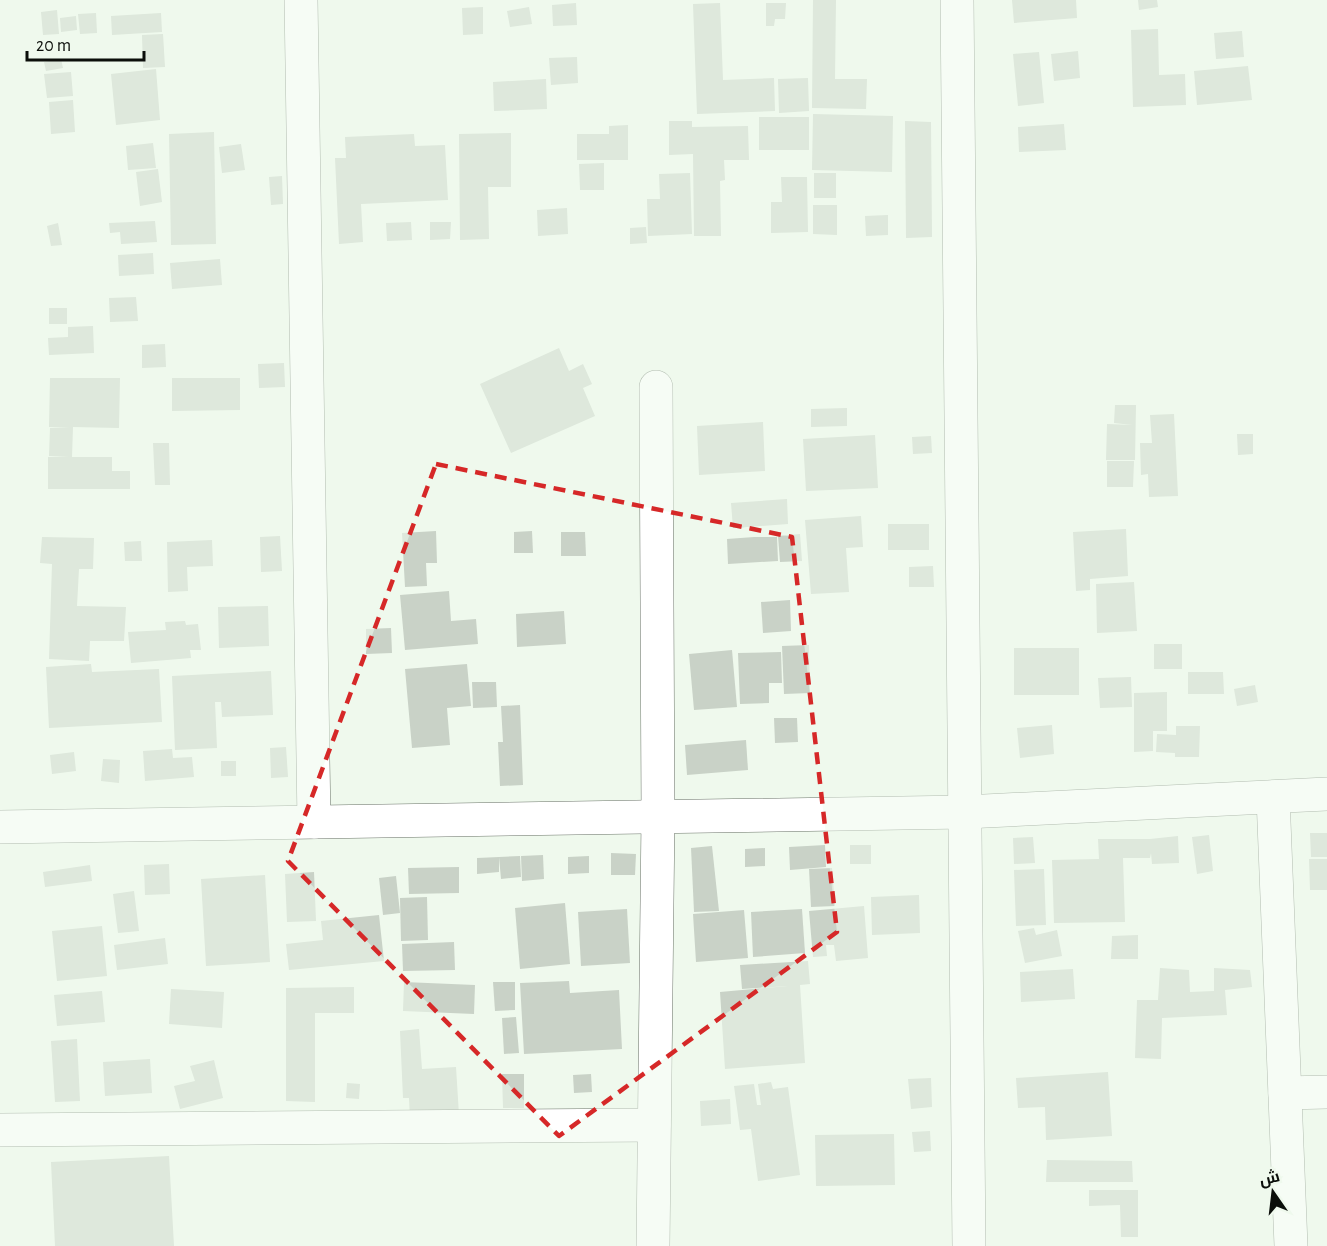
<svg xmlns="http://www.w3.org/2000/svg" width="1327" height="1246" font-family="'Alegreya Sans',Cairo,sans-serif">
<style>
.building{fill:#c9d2c7}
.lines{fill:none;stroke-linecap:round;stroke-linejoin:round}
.minor-casing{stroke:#6b7469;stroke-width:34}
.minor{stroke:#fff;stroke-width:33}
.marked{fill:none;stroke:#d62828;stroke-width:4.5;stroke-dasharray:12 8;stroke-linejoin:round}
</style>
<rect width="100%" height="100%" fill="#eff9ed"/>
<g class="building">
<path d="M813 0H836L835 79H867L866 109 812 108Z"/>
<path d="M1012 0H1076L1077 18 1014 23Z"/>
<path d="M1138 0H1157L1158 7 1139 10Z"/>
<path d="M576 3 577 25 553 26 552 5Z"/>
<path d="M720 3 723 80 774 78 775 111 697 114 693 4Z"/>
<path d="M766 3H786L785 19H775L774 26H766Z"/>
<path d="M483 7V34L463 35 462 8Z"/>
<path d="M529 7 532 24 510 27 507 11Z"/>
<path d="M57 10 59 34 43 35 41 12Z"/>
<path d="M96 13 97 33 80 34 78 14Z"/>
<path d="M161 13 162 32 112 35 111 16Z"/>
<path d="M76 16 77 30 61 32 60 18Z"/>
<path d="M1158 29 1159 75 1185 74 1186 105 1133 107 1131 30Z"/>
<path d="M1242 31 1244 57 1216 59 1214 33Z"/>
<path d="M163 34 165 67 143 68 142 35Z"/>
<path d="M1078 51 1080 78 1054 81 1051 54Z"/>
<path d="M1039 52 1044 103 1018 106 1013 54Z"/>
<path d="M577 57 578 83 551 85 549 58Z"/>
<path d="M61 59 63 68 46 71 44 62Z"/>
<path d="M1248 66 1252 100 1197 105 1194 71Z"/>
<path d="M156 69 160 120 116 125 111 74Z"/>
<path d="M71 72 73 96 47 98 44 74Z"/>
<path d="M808 78 809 111 779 113 778 79Z"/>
<path d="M546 79 547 109 494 111 493 82Z"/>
<path d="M73 100 75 132 51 134 49 102Z"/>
<path d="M813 114 893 116 892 172 812 170Z"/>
<rect x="759" y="117" width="50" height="33"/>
<path d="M669 121H692V127L748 126 749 160H724L725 180 720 181 721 236H694L693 154 669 155Z"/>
<path d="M905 121 931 122 932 237 906 238Z"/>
<path d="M1064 124 1066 150 1019 152 1018 127Z"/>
<path d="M628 125V160H577V134H609V126Z"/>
<path d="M214 132 216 244 171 245 169 134Z"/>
<path d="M511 133V187H488L489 239 460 240 459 134Z"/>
<path d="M414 134 415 146 445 145 448 200 361 204 363 242 339 244 335 158H346L345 137Z"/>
<path d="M153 143 156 168 128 170 126 146Z"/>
<path d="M241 144 245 170 222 173 219 147Z"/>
<path d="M604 163V190H580L579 164Z"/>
<path d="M158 169 162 202 140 206 136 172Z"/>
<path d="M690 173 692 234 648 236 647 199H660L659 174Z"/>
<rect x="814" y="173" width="22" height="25"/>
<path d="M282 176 283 204 271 205 269 177Z"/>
<path d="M781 177H807L808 232 771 233V202H782Z"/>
<path d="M813 205H837V235L813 234Z"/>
<path d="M567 208 568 234 538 236 537 210Z"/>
<path d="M888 215V235L866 236 865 216Z"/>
<path d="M155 221 157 242 121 244 120 232 110 233 109 223Z"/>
<path d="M411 222 412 240 387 241 386 223Z"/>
<path d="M430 222H451L450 239 430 240Z"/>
<path d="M58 223 62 245 51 246 47 226Z"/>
<path d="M646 227 647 243 630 244V228Z"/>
<path d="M153 253 154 274 119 276 118 255Z"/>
<path d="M220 259 222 285 172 289 170 263Z"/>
<path d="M136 297 138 321 110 322 109 298Z"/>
<rect x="49" y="308" width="18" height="16"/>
<path d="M93 326 94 353 49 355 48 338 68 337V327Z"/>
<path d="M165 344 166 367 142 368V345Z"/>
<path d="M559 348 569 371 583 364 592 384 583 388 595 416 511 453 480 384Z"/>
<path d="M284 363 285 387 259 388 258 364Z"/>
<path d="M50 378H120L119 428 73 427 72 457H112V471H130V489H48V457H69L49 456 50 428H70L49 427Z"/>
<path d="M172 378H240V410L172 411Z"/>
<path d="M1115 405H1136L1135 460H1106L1107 424 1133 425 1114 423Z"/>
<path d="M847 408V426L811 427V409Z"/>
<path d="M1174 414 1178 496 1149 497 1148 474 1141 475 1140 443H1152L1150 415Z"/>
<path d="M763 422 765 471 699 475 697 426Z"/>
<path d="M1237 434H1253V454L1238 455Z"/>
<path d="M875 435 878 488 806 491 803 439Z"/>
<path d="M931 436 932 453 913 454 912 437Z"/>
<path d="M153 443H169L170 485H155Z"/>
<path d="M1107 461H1134L1133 487H1107Z"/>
<path d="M787 499 788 524 733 528 731 503Z"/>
<path d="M861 516 863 547 846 548 849 592 811 594 805 520Z"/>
<rect x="888" y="524" width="41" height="26"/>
<path d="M1126 529 1128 576 1090 579V590L1076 591 1073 532Z"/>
<path d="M436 531 437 563H426L427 586 405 587 402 533Z"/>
<path d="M532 531 533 553H514V532Z"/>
<path d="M561 532H585L586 556H561Z"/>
<path d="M800 534 802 561 780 562 778 536Z"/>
<path d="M280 536 282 571 261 572 260 537Z"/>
<path d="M42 537 94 538 93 569H79L77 606 126 607 124 641H90L89 661 49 659 52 564 40 563Z"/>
<path d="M754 537H777L778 561 728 564 727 539Z"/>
<path d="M212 540 213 566 187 567 188 591 168 592 167 542Z"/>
<path d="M141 541 142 561H125L124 542Z"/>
<path d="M933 566 934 587H909V567Z"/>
<path d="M1134 582 1137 631 1097 633 1096 584Z"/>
<path d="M449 591 451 621 476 619 478 644 405 650 400 595Z"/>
<path d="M790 600 791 631 763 633 761 602Z"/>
<path d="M268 606 269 646 219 648 218 607Z"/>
<path d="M564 611 566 644 517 647 516 614Z"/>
<path d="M185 621 186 625 198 624 201 650H190L191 658 131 663 128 632 166 630 165 622Z"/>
<path d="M391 628 392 653 366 654V629Z"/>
<rect x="1154" y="644" width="28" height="25"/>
<path d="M809 645 810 693 784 694 782 646Z"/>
<rect x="1014" y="648" width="65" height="47"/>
<path d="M732 650 737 707 694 710 689 654Z"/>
<path d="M781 652 782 683H769V703L740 704 738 653Z"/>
<path d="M91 664 92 672 159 669 162 722 49 728 46 667Z"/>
<path d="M467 664 471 706 447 708 450 745 412 748 405 669Z"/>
<path d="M271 671 273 715 222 717 221 702H215L217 748 175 750 172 676Z"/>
<path d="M1188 672H1223L1224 694H1188Z"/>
<path d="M1131 677 1132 707 1100 708 1098 678Z"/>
<path d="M472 682H496L497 707 473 708Z"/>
<path d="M1255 685 1258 702 1237 706 1234 689Z"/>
<path d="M1167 692V731H1153V751L1134 752V693Z"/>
<path d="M520 705 523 785 500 786 498 742H503L501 706Z"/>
<path d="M774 718H797L798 742 775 743Z"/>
<path d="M1052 725 1054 754 1020 758 1017 728Z"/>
<path d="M1176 726H1200L1199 757H1175V753L1156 752 1157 734 1176 735Z"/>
<path d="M746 740 748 770 687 775 685 745Z"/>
<path d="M286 747 288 777 271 778 270 748Z"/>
<path d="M172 749 173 758 192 757 194 777 145 781 143 751Z"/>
<path d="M74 752 76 771 52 774 50 755Z"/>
<path d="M103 759 120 760 119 783 101 781Z"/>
<rect x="221" y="761" width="15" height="15"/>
<path d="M1310 833H1327V857H1311Z"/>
<path d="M1209 835 1213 871 1197 874 1192 837Z"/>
<path d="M1178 836 1179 863 1152 864 1151 853 1150 858H1123L1125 922 1054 923 1052 860 1099 859 1098 839H1150Z"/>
<path d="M1033 837 1035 863 1014 864 1013 838Z"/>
<path d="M825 845 826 867 790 870 789 847Z"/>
<rect x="850" y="845" width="21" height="19"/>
<path d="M712 846 719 911 694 912 691 848Z"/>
<path d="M765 848V866L745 867V849Z"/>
<path d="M611 853 636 854 635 875H611Z"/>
<path d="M543 855 544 879 522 881 521 856Z"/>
<path d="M520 856 521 877 501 879 499 857Z"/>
<path d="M589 856V873L568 874V857Z"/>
<path d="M499 857V872L477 874V858Z"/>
<path d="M1309 859H1327V890H1310Z"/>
<path d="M169 864 170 894 145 895 144 865Z"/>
<path d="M90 865 92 881 45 887 43 872Z"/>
<path d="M459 867V893L409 894 408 868Z"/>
<path d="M832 868 835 906 811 907 809 869Z"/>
<path d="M1044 869 1046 925 1016 926 1014 870Z"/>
<path d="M314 872 316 921 287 922 285 874Z"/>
<path d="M265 875 270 962 206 966 201 879Z"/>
<path d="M396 876 400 913 383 915 379 878Z"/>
<path d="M134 891 139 931 118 933 113 894Z"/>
<path d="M919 895 920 933 872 935 871 897Z"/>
<path d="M427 897 428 940 401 941 400 898Z"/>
<path d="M565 903 570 964 520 969 515 908Z"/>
<path d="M864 906 868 958 836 961 834 945H826L827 956 813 957 809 911Z"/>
<path d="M627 909 630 963 581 966 578 912Z"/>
<path d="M802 909 805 953 753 957 751 912Z"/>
<path d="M744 910 748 958 696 962 693 914Z"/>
<path d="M379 915 384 961 289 970 286 944 323 940 321 921Z"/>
<path d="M102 926 107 976 57 981 52 931Z"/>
<path d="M1034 928 1036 935 1057 930 1062 956 1025 963 1018 931Z"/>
<path d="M1138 935V959H1111L1112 936Z"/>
<path d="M165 938 168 964 117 970 114 945Z"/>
<path d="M454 942 455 970 403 971 402 944Z"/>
<path d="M808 961 810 984 800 985 805 1063 725 1069 720 992 788 986 742 989 740 965Z"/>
<path d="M1160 968 1189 970 1190 992 1214 991V968L1250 970 1252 987 1225 990 1227 1015 1162 1018 1161 1059 1135 1058 1137 1000H1158Z"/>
<path d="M1073 969 1075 999 1021 1002 1020 972Z"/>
<path d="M569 981 570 993 619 990 622 1049 524 1054 520 983Z"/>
<path d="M404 982 475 985 474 1014 403 1011Z"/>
<path d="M493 982H515V1010L495 1011Z"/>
<path d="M354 987V1013H315V1102L286 1101V988Z"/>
<path d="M171 989 224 992 222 1028 169 1024Z"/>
<path d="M102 991 105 1022 57 1026 54 995Z"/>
<path d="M516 1017 519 1053 504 1054 502 1018Z"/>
<path d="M419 1029 422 1069 456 1067 459 1115 410 1118 409 1098H403L400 1031Z"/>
<path d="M77 1039 80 1101 55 1102 51 1041Z"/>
<path d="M150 1059 152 1093 105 1096 103 1062Z"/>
<path d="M214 1060 223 1098 180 1109 174 1086 195 1081 190 1066Z"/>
<path d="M1108 1072 1112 1136 1046 1140 1045 1107 1018 1108 1016 1078Z"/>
<path d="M502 1074H524V1108H503Z"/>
<path d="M591 1074 592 1092 574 1093 573 1075Z"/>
<path d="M931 1078 932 1107 911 1109 908 1079Z"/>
<path d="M771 1082 773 1089 788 1087 800 1175 758 1181 751 1129 740 1130 734 1086 754 1084 757 1105H761L758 1084Z"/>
<path d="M347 1083 360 1084 359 1099 346 1098Z"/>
<path d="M730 1099 731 1124 701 1126 700 1101Z"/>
<path d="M930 1131 931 1151 914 1152 912 1132Z"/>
<path d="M894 1134 895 1185 816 1186 815 1135Z"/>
<path d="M169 1156 174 1246H55L51 1162Z"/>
<path d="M1047 1160 1132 1161 1133 1182H1046Z"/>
<path d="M1089 1190H1138V1237H1121L1120 1205 1089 1206Z"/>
</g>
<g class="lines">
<defs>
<g id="minor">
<path d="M301 0 314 822"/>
<path d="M957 0 969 1246"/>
<path d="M1273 797 1291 1246"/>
<path d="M0 827 965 812 1327 794"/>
<path d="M1285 1093 1327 1092"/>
<path d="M0 1130 654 1125"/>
<path d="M653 1246 658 817 656 387"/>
</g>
</defs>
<use href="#minor" class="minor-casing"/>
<use href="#minor" class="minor"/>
</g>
<path d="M0 0H1327V1246H0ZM436 464 792 537 837 932 559 1136 288 861Z" fill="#eff9ed" fill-opacity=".55" fill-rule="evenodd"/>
<path class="marked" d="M436 464 792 537 837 932 559 1136 288 861Z"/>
<g transform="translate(1273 1192) rotate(346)" stroke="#eff9ed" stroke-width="4.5" paint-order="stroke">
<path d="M0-4.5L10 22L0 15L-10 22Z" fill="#0b0e0a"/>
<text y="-9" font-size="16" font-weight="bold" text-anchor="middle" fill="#0b0e0a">ش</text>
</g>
<path d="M27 51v9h117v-9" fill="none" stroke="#0b0e0a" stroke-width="3"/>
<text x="36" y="51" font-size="18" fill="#0b0e0a" stroke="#eff9ed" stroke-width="4.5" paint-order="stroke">20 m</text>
</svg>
